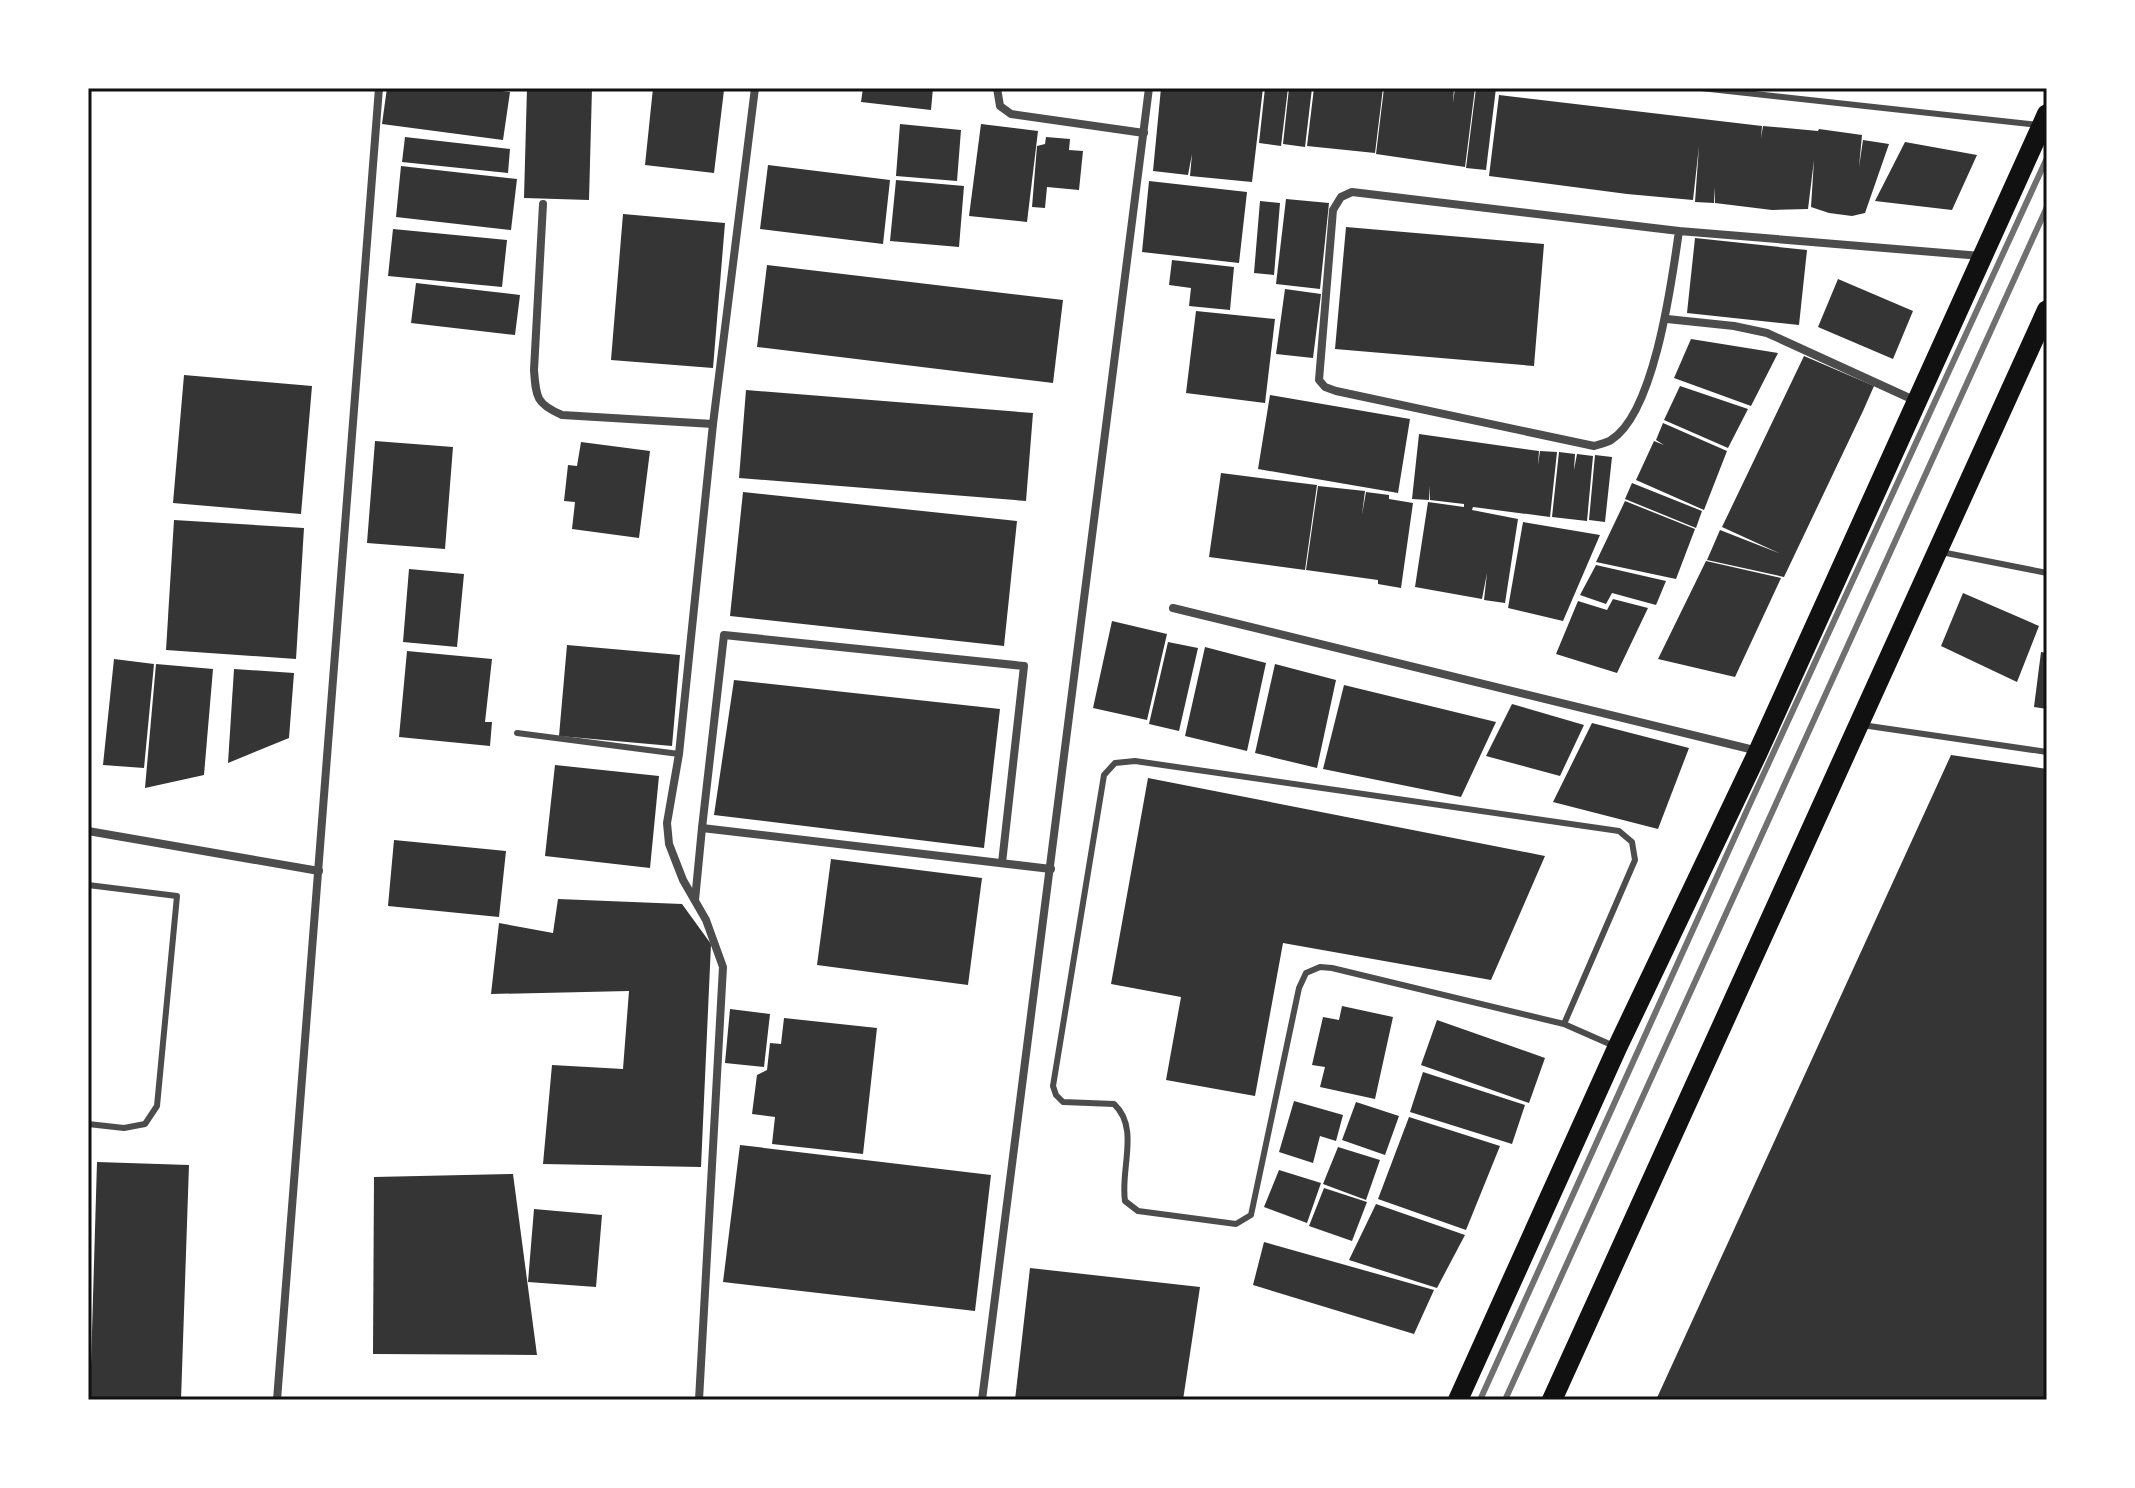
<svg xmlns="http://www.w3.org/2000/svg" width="2135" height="1488" font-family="'Zilla Slab',serif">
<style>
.building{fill:#353535}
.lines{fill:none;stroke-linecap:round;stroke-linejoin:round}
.service{stroke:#4c4c4c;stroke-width:6}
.minor{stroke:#4c4c4c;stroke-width:8}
.primary{stroke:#111;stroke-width:20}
.rail{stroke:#707070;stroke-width:6}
.neatline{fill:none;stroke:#111;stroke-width:3}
</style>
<rect width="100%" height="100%" fill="#fff"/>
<g class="building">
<path d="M387 88H479L510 92 503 140 382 124Z"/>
<path d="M527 88H592L589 200 524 198Z"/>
<path d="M653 88 724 90 714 173 645 165Z"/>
<path d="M863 88H933L931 110 861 102Z"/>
<path d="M1161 88H1263L1252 182 1190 176 1192 154 1188 175 1153 171Z"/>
<path d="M1265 88H1288L1281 146 1259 143Z"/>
<path d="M1289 88H1312L1305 147 1283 144Z"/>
<path d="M1314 88H1383L1375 153 1307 146Z"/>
<path d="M1384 88H1454L1453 103 1455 88H1475L1465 167 1376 154Z"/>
<path d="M1476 88H1496L1486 170 1466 168Z"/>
<path d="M1499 95 1762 126 1761 138 1763 126 1818 131 1819 129 1862 135 1859 167 1863 140 1889 144 1865 213 1852 216 1829 213 1811 207 1814 160 1808 209 1772 210 1715 203V187L1714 203 1695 202 1699 146 1693 200 1627 194 1489 176Z"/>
<path d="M900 124 961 130 957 181 896 176Z"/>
<path d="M981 124 1038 131 1027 222 969 216Z"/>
<path d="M405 137 510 149 508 173 402 162Z"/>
<path d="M1046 137 1070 139 1069 150 1083 151 1079 190 1047 187 1045 208 1032 207 1037 146 1045 144Z"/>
<path d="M1905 142 1977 155 1952 210 1875 201Z"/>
<path d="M768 165 890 180 883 244 760 229Z"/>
<path d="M401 166 517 179 511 230 396 217Z"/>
<path d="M896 180 964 186 959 247 890 241Z"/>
<path d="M1149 181 1247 192 1239 263 1142 252Z"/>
<path d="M1286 199 1329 203 1320 289 1276 284Z"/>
<path d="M1260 201 1280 203 1274 275 1254 273Z"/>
<path d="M623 214 725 223 713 368 611 360Z"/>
<path d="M1346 227 1544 244 1534 366 1335 349Z"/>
<path d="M393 229 507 240 502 287 388 276Z"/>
<path d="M1695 238 1807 250 1799 325 1687 313Z"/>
<path d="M1172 260 1234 267 1230 310 1189 306 1191 288 1169 285Z"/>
<path d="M767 265 1063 300 1053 383 757 347Z"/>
<path d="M1838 279 1913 311 1893 359 1818 327Z"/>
<path d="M416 283 520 295 515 335 411 323Z"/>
<path d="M1285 289 1321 294 1313 358 1276 354Z"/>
<path d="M1196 311 1275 319 1265 403 1186 393Z"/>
<path d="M1691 339 1778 353 1751 406 1674 378Z"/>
<path d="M1804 356 1874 386 1863 411 1784 577 1707 560 1720 530 1781 554 1722 527Z"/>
<path d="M184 375 312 386 301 514 173 503Z"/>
<path d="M1680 386 1748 409 1728 448 1664 420Z"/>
<path d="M746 390 1033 413 1026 501 739 478Z"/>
<path d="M1270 395 1410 419 1398 493 1258 469Z"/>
<path d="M1663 423 1727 451 1704 510 1636 480 1654 441 1664 445 1656 440Z"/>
<path d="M1419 434 1539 451 1538 465 1540 451 1557 452 1550 517 1473 507 1472 510 1518 519 1505 603 1484 600 1487 573 1482 599 1415 587 1428 502 1464 507V504L1430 500V486L1429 500 1412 499Z"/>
<path d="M375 441 453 447 445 549 367 543Z"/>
<path d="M581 442 650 451 639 538 572 529 575 502 564 501 568 465 577 466Z"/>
<path d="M1559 452 1575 454 1574 470 1577 454 1593 456 1587 521 1552 517Z"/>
<path d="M1595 455 1612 457 1605 522 1589 520Z"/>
<path d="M1221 473 1317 485 1305 570 1209 557Z"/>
<path d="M1632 483 1702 511 1696 528 1625 499Z"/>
<path d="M1318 486 1365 491 1362 515 1366 492 1389 495V499L1413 503 1401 588 1378 584V580L1306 570Z"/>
<path d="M743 492 1017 521 1004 646 730 616Z"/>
<path d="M1625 501 1695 529 1676 579 1596 562Z"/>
<path d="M174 520 304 528 296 659 166 650Z"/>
<path d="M1523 522 1600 535 1563 621 1508 608Z"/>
<path d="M1706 561 1781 578 1735 677 1658 659Z"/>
<path d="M1596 565 1666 581 1656 605 1612 593 1606 604 1580 595Z"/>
<path d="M409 569 464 574 457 647 403 642Z"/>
<path d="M1963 593 2039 626 2017 682 1941 646Z"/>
<path d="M1613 599 1648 608 1617 673 1556 654 1578 601 1607 610Z"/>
<path d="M1112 621 1167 634 1147 720 1093 708Z"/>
<path d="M1168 642 1198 648 1179 731 1149 724Z"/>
<path d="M567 645 680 655 672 746 559 736Z"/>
<path d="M1205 647 1266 663 1247 751 1185 736Z"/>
<path d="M407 651 492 659 485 722H492L490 746 399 737Z"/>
<path d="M2041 652 2047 653V709L2034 707Z"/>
<path d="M114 659 154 664 144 768 103 765Z"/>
<path d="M156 664 213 669 204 775 145 788Z"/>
<path d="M1275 664 1336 680 1317 768 1255 753Z"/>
<path d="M234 669 294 673 289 738 228 763Z"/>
<path d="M734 680 1000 709 984 848 714 815Z"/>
<path d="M1344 685 1496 722 1461 797 1323 769Z"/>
<path d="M1512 704 1584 725 1560 776 1486 756Z"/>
<path d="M1592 723 1689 748 1658 829 1553 802Z"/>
<path d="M1951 755 2047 769V1400H1656Z"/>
<path d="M555 765 659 776 650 868 545 856Z"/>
<path d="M1148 778 1545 856 1491 980 1283 943 1255 1096 1166 1080 1181 997 1111 984Z"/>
<path d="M394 840 506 851 499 917 388 906Z"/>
<path d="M831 859 982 878 968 985 817 965Z"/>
<path d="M558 899 682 904 711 944 701 1167 543 1164 552 1065 623 1069 629 991 491 994 499 923 553 933Z"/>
<path d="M1342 1006 1393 1017 1375 1099 1320 1087 1325 1067 1312 1065 1323 1017 1339 1020Z"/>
<path d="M730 1009 770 1014 764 1067 725 1063Z"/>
<path d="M784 1018 877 1028 863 1154 772 1144 775 1117 752 1114 757 1075 767 1070 770 1043 781 1044Z"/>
<path d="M1437 1020 1545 1058 1529 1103 1421 1065Z"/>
<path d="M1423 1072 1525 1105 1512 1144 1410 1112Z"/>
<path d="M1294 1101 1343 1115 1336 1141 1320 1136 1313 1163 1279 1152Z"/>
<path d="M1356 1102 1399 1116 1385 1155 1342 1140Z"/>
<path d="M1409 1117 1500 1146 1466 1230 1378 1199Z"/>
<path d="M740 1145 991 1175 975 1311 723 1282Z"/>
<path d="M1338 1147 1380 1160 1366 1200 1323 1184Z"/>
<path d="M97 1162 189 1165 181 1400H90Z"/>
<path d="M1279 1170 1321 1183 1307 1223 1264 1207Z"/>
<path d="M513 1174 537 1355 373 1354 374 1177Z"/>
<path d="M1324 1188 1367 1202 1352 1241 1309 1226Z"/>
<path d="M1376 1204 1465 1235 1437 1288 1349 1260Z"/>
<path d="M534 1209 602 1215 596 1287 528 1282Z"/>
<path d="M1264 1242 1434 1290 1414 1334 1253 1285Z"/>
<path d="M1030 1268 1200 1287 1183 1400H1015Z"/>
</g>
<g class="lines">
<g class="service">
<path d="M1701 88 2038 125"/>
<path d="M1941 552 2047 573"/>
<path d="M1862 725 2047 752"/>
<path d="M517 733 679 754"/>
<path d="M88 885 177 896 157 1106 145 1124 124 1128 88 1124"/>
<path d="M1564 1024 1635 860 1632 842 1619 831 1135 761 1115 763 1104 775 1053 1086 1056 1095 1063 1102 1114 1104C1140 1128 1120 1169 1125 1201L1138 1211 1236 1224 1251 1215 1299 988 1306 973 1320 967 1332 968 1564 1024 1614 1046"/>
</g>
<g class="minor">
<path d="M997 88 1000 106 1011 114 1144 133"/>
<path d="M543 204 534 370C536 397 536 404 562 415L713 424"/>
<path d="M1679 231C1672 279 1655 413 1611 440 1607 443 1599 444 1594 446L1336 391 1325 387 1319 380 1333 210 1341 197 1352 192 1679 231 1981 256"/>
<path d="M1667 319 1734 326 1767 333 1916 401"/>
<path d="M1173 608 1758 751"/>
<path d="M702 828 724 635 1024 666 1002 863"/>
<path d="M88 831 319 871"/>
<path d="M695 900 702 828 1051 869"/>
<path d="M277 1400 379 88"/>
<path d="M699 1400 723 967 706 920 683 880 669 844 667 823 679 754 713 424 755 88"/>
<path d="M982 1400 1149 88"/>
</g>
<g class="primary">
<path d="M1458 1400 1617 1048 1758 752 2047 114"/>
<path d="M1552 1400 2047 310"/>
</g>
<g class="rail">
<path d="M1480 1400 1748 808 2047 158"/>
<path d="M1505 1400 2047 207"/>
</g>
</g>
<rect width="2135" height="1488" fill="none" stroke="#ffffff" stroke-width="180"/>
<rect x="90" y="90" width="1955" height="1308" class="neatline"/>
</svg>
